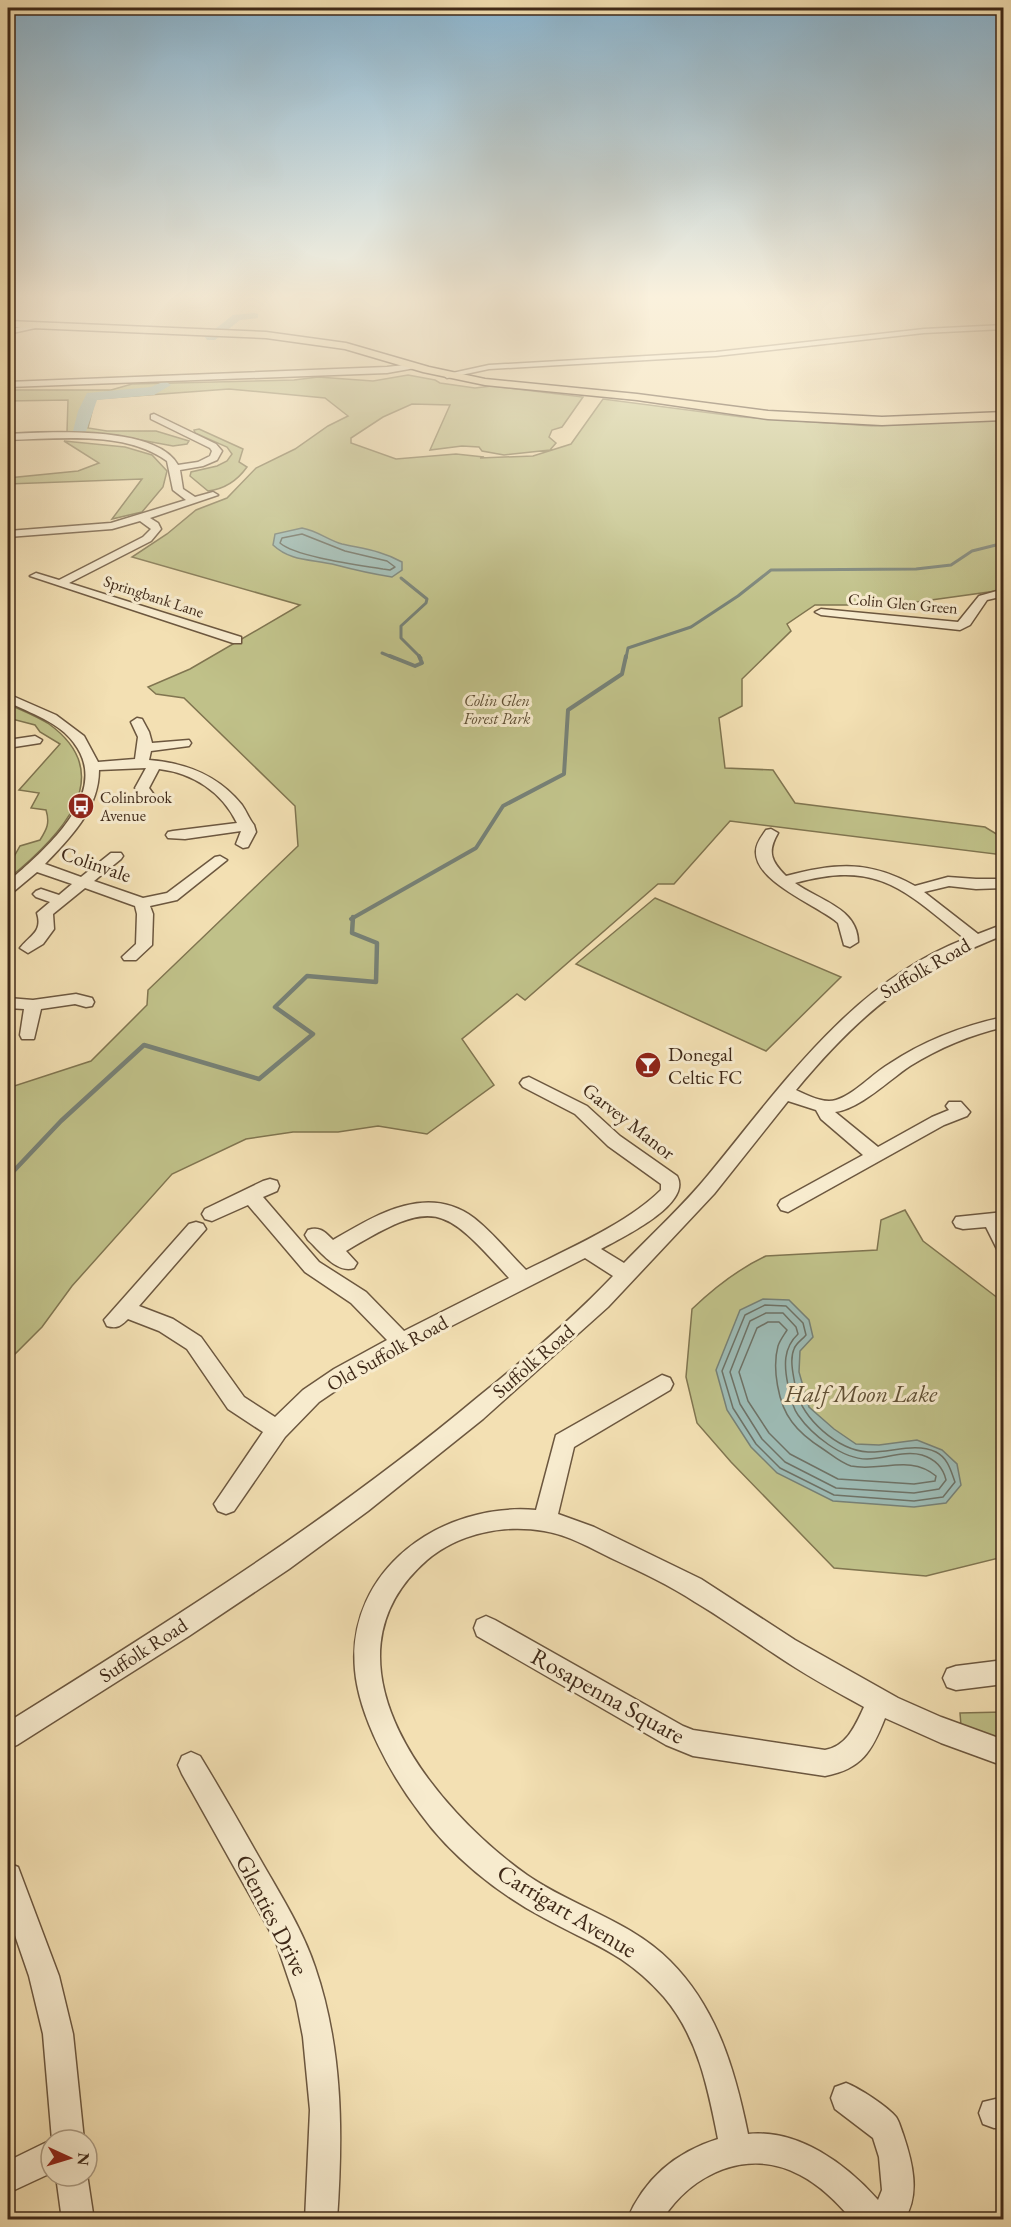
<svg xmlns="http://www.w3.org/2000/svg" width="1011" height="2227" font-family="'EB Garamond',serif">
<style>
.green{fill:#c0c189;stroke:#807550;stroke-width:1.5}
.water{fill:#9dbbb5;stroke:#778176;stroke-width:1.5}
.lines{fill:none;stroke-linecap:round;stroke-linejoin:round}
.shore{stroke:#6e7266;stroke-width:1.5}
.stream-far2{stroke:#778176;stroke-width:3}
.stream-far1{stroke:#778176;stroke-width:4}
.stream{stroke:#778176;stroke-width:4.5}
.river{fill:#9dbbb5;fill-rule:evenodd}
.minor-casing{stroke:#6c573f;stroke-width:3}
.major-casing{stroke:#3f2918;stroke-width:3}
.minor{fill:#f7ebce;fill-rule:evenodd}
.major{fill:#f3e0b3;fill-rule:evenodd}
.labels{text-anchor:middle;stroke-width:6;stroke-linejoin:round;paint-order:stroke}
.far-street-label{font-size:16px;fill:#3f2918;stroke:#f7ebce}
.far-park-label{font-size:16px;font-style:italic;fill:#5f4f34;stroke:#f7ebce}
.far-poi-label{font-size:16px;fill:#3f2918;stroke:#f7ebce;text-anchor:start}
.street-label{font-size:20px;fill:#3f2918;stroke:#f7ebce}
.poi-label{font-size:20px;fill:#3f2918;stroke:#f7ebce;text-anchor:start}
.near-park-label{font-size:24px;font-style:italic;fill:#5f4f34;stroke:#f7ebce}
.near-street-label{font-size:24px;fill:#3f2918;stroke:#f7ebce}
</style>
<rect width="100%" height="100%" fill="#f3e0b3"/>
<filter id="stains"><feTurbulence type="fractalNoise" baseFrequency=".00333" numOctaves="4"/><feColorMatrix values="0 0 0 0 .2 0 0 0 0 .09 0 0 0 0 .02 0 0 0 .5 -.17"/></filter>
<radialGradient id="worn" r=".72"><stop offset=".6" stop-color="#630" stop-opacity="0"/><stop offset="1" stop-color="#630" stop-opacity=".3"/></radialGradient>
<g class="green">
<path d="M408 375 435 380 440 383 475 388 492 386 583 397 562 427 552 430 549 437 556 443 550 450 504 455 482 451 479 447 462 446 430 450 450 405 412 404 383 417 351 438V443L396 459 456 454 484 457 480 458 533 456 571 444 603 399 742 417 872 426 1003 419V590L895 605H815L787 624 791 631 742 679V706L719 718 725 768 773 770 795 803 985 827 1003 838V855L730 821 674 884H658L525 1000 517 994 462 1039 494 1085 427 1134 378 1126 338 1132H293L246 1139 172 1174 72 1286 42 1327 15 1354 8 1356V1088L91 1061 147 1005 148 990 298 846 295 806 184 698 156 694 148 687 190 669 300 605 132 557 167 534 196 510 227 498 256 468 295 449 328 426 348 416 325 398 229 389 95 399 88 428 107 431H156L189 441 187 444 173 446 130 438 67 432 68 400 8 401V390H111L132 384 294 380 318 377 373 381Z"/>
<path d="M199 429 243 449 239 462 247 467C237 481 225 489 208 491L190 476 191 472 217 466 227 461 232 454 227 447 195 433 194 430Z"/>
<path d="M64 441 125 447 152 455 167 471 163 487 142 512 112 519 142 479 8 484V478L78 471 99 463Z"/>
<path d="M8 704C21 710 37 716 49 724 122 777 56 840 8 879V863L11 862 20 846 40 840C47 829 50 823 46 810L31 808 39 793 19 790 60 744 40 732 35 725 8 718Z"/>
<path d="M655 898 841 977 766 1051 576 964Z"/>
<path d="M905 1210 923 1241 1003 1302V1557L926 1576 834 1568 731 1462 697 1423 686 1377 692 1309C715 1287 738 1269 766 1256L877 1250 881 1220Z"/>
<path d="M1003 1712V1740L961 1726 960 1713Z"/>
</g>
<g class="water">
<path d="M302 528C318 531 328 540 342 544 364 549 383 551 402 562V570L392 577C373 574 355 570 336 565 313 559 291 562 273 545L275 534Z"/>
<path d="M763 1299 789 1300 809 1320 813 1337 800 1351 799 1372 809 1407 834 1429 856 1444 879 1445 917 1440 942 1450 957 1464 961 1485 946 1503 914 1507 833 1501 777 1473 751 1447 727 1410 716 1370 740 1310Z"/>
</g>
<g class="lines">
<g class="shore">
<path d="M302 534 345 551 387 561 395 567 390 570 383 569C359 565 296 557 280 543L282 538Z"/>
<path d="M765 1305 786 1306 803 1323 806 1335C802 1340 796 1343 794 1349 789 1360 794 1378 796 1390 803 1419 837 1450 868 1452 890 1453 915 1442 936 1452 948 1458 951 1471 955 1482L943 1497 914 1501 834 1495 780 1468 756 1444 733 1408 722 1371 745 1315Z"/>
<path d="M766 1313H783L796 1327 798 1334C783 1348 784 1366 788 1385 790 1395 792 1407 798 1415 812 1435 842 1459 867 1459 885 1459 904 1450 922 1455 935 1459 943 1467 946 1480L939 1489 914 1493 836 1488 785 1462 762 1439 740 1404 730 1372 750 1321Z"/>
<path d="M768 1322H779L787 1330C784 1335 780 1340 778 1346 772 1368 778 1404 792 1422 800 1433 812 1442 823 1449 832 1455 841 1463 851 1466 881 1472 910 1454 936 1476L935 1481 914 1484 838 1479 790 1454 769 1433 748 1401 739 1372 757 1328Z"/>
</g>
<g class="stream-far2">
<path d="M401 578 427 599 426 603 401 626V638L421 658"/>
<path d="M382 653 394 658"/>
<path d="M626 658 628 648 691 627 738 596 771 570 916 569 951 565 972 551 1000 544 1004 536"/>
</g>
<g class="stream-far1">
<path d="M390 656 415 666 422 663 419 656"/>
<path d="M351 919 476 848 503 806 564 774 568 710 622 674 626 656"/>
</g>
<path class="stream" d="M8 1177 61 1121 144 1045 259 1079 313 1034 275 1007 307 976 376 982 377 943 352 933 353 917"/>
<g class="river">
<path d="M254 313 258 314V318L240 320 215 340H207L205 337 233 315Z"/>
<path d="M165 381 171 385 154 395 97 400 85 434H75L73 431 78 411 87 393 151 387Z"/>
</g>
<defs>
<g id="minor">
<path d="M37 323H40V327L8 334V330Z"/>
<path d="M1004 325V329L924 333 716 356 489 369 447 378 443 375 489 365 716 352 924 329Z"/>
<path d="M412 364 416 366 415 368 387 373 8 387V382L387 367Z"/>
<path d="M154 414 216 444 222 451 217 460 203 466 180 470 183 489 195 497 213 492 218 495 150 518 158 523 161 529 151 541 69 583 241 637V643H233L30 576 36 573 59 580 143 537 151 529 140 521 112 529 8 537V531L111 523 186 500 173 490 167 461C124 430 58 439 8 440V434C48 432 156 425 178 465L198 462 210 456 212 451 210 448 151 419V415Z"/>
<path d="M1004 589V596L987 600 970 625 960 630 821 615 815 612 821 609 958 622 979 596Z"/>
<path d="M8 694 56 715 84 736 98 762 135 759 138 737 131 722 137 718 142 719 149 732 152 743 189 740 191 743 189 746 151 751 149 760C186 763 218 775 242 805 247 812 249 819 254 825L256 832 248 847 243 848 236 844 241 831 185 839 168 838 166 835 168 832 173 831 237 823C222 792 193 773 159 769L149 788 157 799 150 803 145 802 135 788 146 768 99 770C99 809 70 838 45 864L81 877 111 853H121L123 856 121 859 94 881 143 898 167 893 215 857 220 856 227 860 177 900 150 906 153 914 152 945 136 960H124L122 957 136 944 137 914 135 906 85 888 53 914 54 929 43 944 28 953 20 948C30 935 43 932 37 913L50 902 36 897 33 894 36 891 41 889 59 895 72 884 37 872 13 892 8 894V882C43 851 113 794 74 743 59 722 30 713 8 702Z"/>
<path d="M35 736 42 740 40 743 8 748V740Z"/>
<path d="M771 829 778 833C767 852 771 861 786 876 835 863 869 860 915 886L948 877 976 879H1004V888L976 889 949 886 924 892 978 934 1004 924V935C911 971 859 1014 796 1090 807 1095 823 1104 836 1100 855 1094 872 1074 889 1064 925 1040 962 1026 1004 1017V1027C970 1035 939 1048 910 1066 889 1080 860 1109 835 1112L878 1147 932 1117 949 1110 946 1106 949 1102H961L970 1112 967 1116 944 1125 788 1212 781 1210 778 1205 781 1200 863 1155 821 1119 816 1110 788 1101 714 1194 608 1307 483 1419 368 1511 289 1569 189 1636 17 1745 8 1749V1722C170 1621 331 1520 478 1397 525 1359 571 1320 613 1276L585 1258 408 1348 350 1381 319 1402 285 1437 234 1511 226 1514 218 1511 214 1504 263 1432 228 1409 187 1349 159 1331 128 1319C121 1326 117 1329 107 1326L104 1320 189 1224 196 1222 203 1224 206 1229 139 1306 173 1319 201 1337 244 1397 275 1417 303 1390 334 1369 387 1340 351 1303 305 1272 248 1205 212 1221 205 1219 202 1214 205 1209 263 1181 270 1179 277 1181 279 1186 277 1191 263 1197 319 1262 366 1292 404 1331 509 1278C442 1204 435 1198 346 1251L357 1263 354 1268C337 1274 320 1251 308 1240L305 1235 308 1230C320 1226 325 1232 333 1240 376 1215 427 1183 474 1218 493 1233 509 1253 526 1270 568 1249 628 1223 661 1190V1184L608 1146 575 1114 523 1087 520 1083 523 1079 529 1077 587 1106 620 1136 677 1176C693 1204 621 1238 601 1249L624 1263C653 1233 683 1206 709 1174 783 1084 852 983 965 939 903 889 878 860 795 883 818 900 858 908 858 942L850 947 844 945 838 923C819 906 754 882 756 851 756 843 762 836 766 830Z"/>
<path d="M76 994 92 998 94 1002 92 1006 86 1007 75 1004 41 1009 34 1039H22L20 1035 24 1009 8 1008V998L33 1000Z"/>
<path d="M1004 1212V1251L997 1249 986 1227 963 1229 956 1227 953 1222 956 1217Z"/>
<path d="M662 1375 670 1378 673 1384 670 1390 574 1447 558 1514 594 1527 701 1579 795 1640 898 1698 941 1717 1004 1740V1766L941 1743 885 1718C872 1751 862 1769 825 1776L693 1756 666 1745 477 1636 474 1628 477 1620 486 1616 495 1620 683 1726 693 1730 825 1750C847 1746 855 1726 864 1707 833 1690 802 1673 773 1653 747 1636 722 1618 695 1602 669 1585 641 1572 613 1559 590 1548 569 1535 544 1531 504 1524 459 1533 427 1560 311 1661 435 1810 527 1875 573 1907 631 1921 670 1961 717 2008 735 2070 748 2134 799 2129 846 2164 878 2200L882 2190 879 2157 873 2138 835 2109 831 2098 835 2087 846 2083C859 2088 887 2106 896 2117 899 2121 901 2129 903 2134 912 2161 921 2194 904 2220H852C837 2202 821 2186 800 2175 748 2147 692 2173 662 2220H627C644 2179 676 2152 718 2139 708 2088 698 2037 664 1997 624 1952 593 1945 544 1918 497 1893 451 1856 420 1813 392 1777 359 1717 355 1670 346 1569 442 1502 536 1510L556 1435Z"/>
<path d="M1004 1660V1684L956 1690 947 1687 943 1678 947 1669 956 1666Z"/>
<path d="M191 1752 200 1756C222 1792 243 1829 264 1866 283 1899 303 1931 315 1967 343 2049 343 2134 337 2220H305L310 2110 303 2037 296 2001 276 1942 182 1774 178 1765 182 1756Z"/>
<path d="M8 1863 18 1867 59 1976 73 2034 84 2140H52L43 2034 29 1976 8 1915Z"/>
<path d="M1004 2097V2128H994L983 2124 979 2113 983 2102Z"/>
<path d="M51 2140V2173L8 2193V2161Z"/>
<path d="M87 2174 94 2220H62L56 2176H87Z"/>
</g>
<path id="major" d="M8 321 266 332 346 343 429 367 485 379 637 394 768 411 882 417 1004 412V420L882 425 768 419 637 400 485 385 423 372 345 349 266 338 8 327Z"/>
</defs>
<use href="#minor" class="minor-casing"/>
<use href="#major" class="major-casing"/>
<use href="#minor" class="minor"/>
<use href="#major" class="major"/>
</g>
<linearGradient id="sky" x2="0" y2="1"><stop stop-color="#8ab7d4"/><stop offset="0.49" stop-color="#faf1dd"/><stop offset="1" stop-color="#faf1dd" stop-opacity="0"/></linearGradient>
<rect width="1011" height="606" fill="url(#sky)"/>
<defs>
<symbol id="bus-disc" viewBox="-11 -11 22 22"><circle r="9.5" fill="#8f2418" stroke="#f7ebce"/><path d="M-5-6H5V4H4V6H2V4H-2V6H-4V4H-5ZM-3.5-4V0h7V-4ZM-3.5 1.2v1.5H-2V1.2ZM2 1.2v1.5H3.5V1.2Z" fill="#fff"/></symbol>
<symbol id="bar-disc" viewBox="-11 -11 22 22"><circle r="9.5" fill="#8f2418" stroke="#f7ebce"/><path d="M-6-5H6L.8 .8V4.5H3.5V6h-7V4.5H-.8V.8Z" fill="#fff"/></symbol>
</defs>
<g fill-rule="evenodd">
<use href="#bus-disc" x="66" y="791" width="30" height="30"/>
<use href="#bar-disc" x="633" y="1050" width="30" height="30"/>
</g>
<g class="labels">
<g class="far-street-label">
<text transform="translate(154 596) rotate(18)" y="6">Springbank Lane</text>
<text transform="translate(903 603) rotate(5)" y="6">Colin Glen Green</text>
</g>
<g class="far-park-label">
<text x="497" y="706">Colin Glen<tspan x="497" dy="18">Forest Park</tspan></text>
</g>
<g class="far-poi-label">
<text x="100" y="803">Colinbrook<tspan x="100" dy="18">Avenue</tspan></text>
</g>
<g class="street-label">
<text transform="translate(96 864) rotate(19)" y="7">Colinvale</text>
<text transform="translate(925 968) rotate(-30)" y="7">Suffolk Road</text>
<text transform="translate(629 1121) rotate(38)" y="7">Garvey Manor</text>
<text transform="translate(387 1353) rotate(-29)" y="7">Old Suffolk Road</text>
<text transform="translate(533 1361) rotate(-41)" y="7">Suffolk Road</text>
<text transform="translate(143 1650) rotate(-33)" y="7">Suffolk Road</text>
</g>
<g class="poi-label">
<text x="668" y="1061">Donegal<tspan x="668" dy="23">Celtic FC</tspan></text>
</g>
<g class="near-park-label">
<text x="861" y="1402">Half Moon Lake</text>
</g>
<g class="near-street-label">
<text transform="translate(608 1696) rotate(29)" y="8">Rosapenna Square</text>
<text transform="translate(567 1911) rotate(31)" y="8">Carrigart Avenue</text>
<text transform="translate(272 1915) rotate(63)" y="8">Glenties Drive</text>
</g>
</g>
<rect width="1011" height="2227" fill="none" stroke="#f3e0b3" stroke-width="30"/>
<rect x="9" y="9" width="993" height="2209" fill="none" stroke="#3f2918" stroke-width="3"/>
<rect x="15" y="15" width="981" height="2197" fill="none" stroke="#3f2918" stroke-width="1.5"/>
<g transform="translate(69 2158) rotate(94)"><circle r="28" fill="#f7ebce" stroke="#ad9d85" stroke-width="1.5"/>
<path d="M0-4.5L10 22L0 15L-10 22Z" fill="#8f2418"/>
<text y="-9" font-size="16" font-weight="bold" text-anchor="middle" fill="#3f2918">N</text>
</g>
<rect width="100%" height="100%" filter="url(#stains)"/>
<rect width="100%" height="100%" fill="url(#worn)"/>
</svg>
